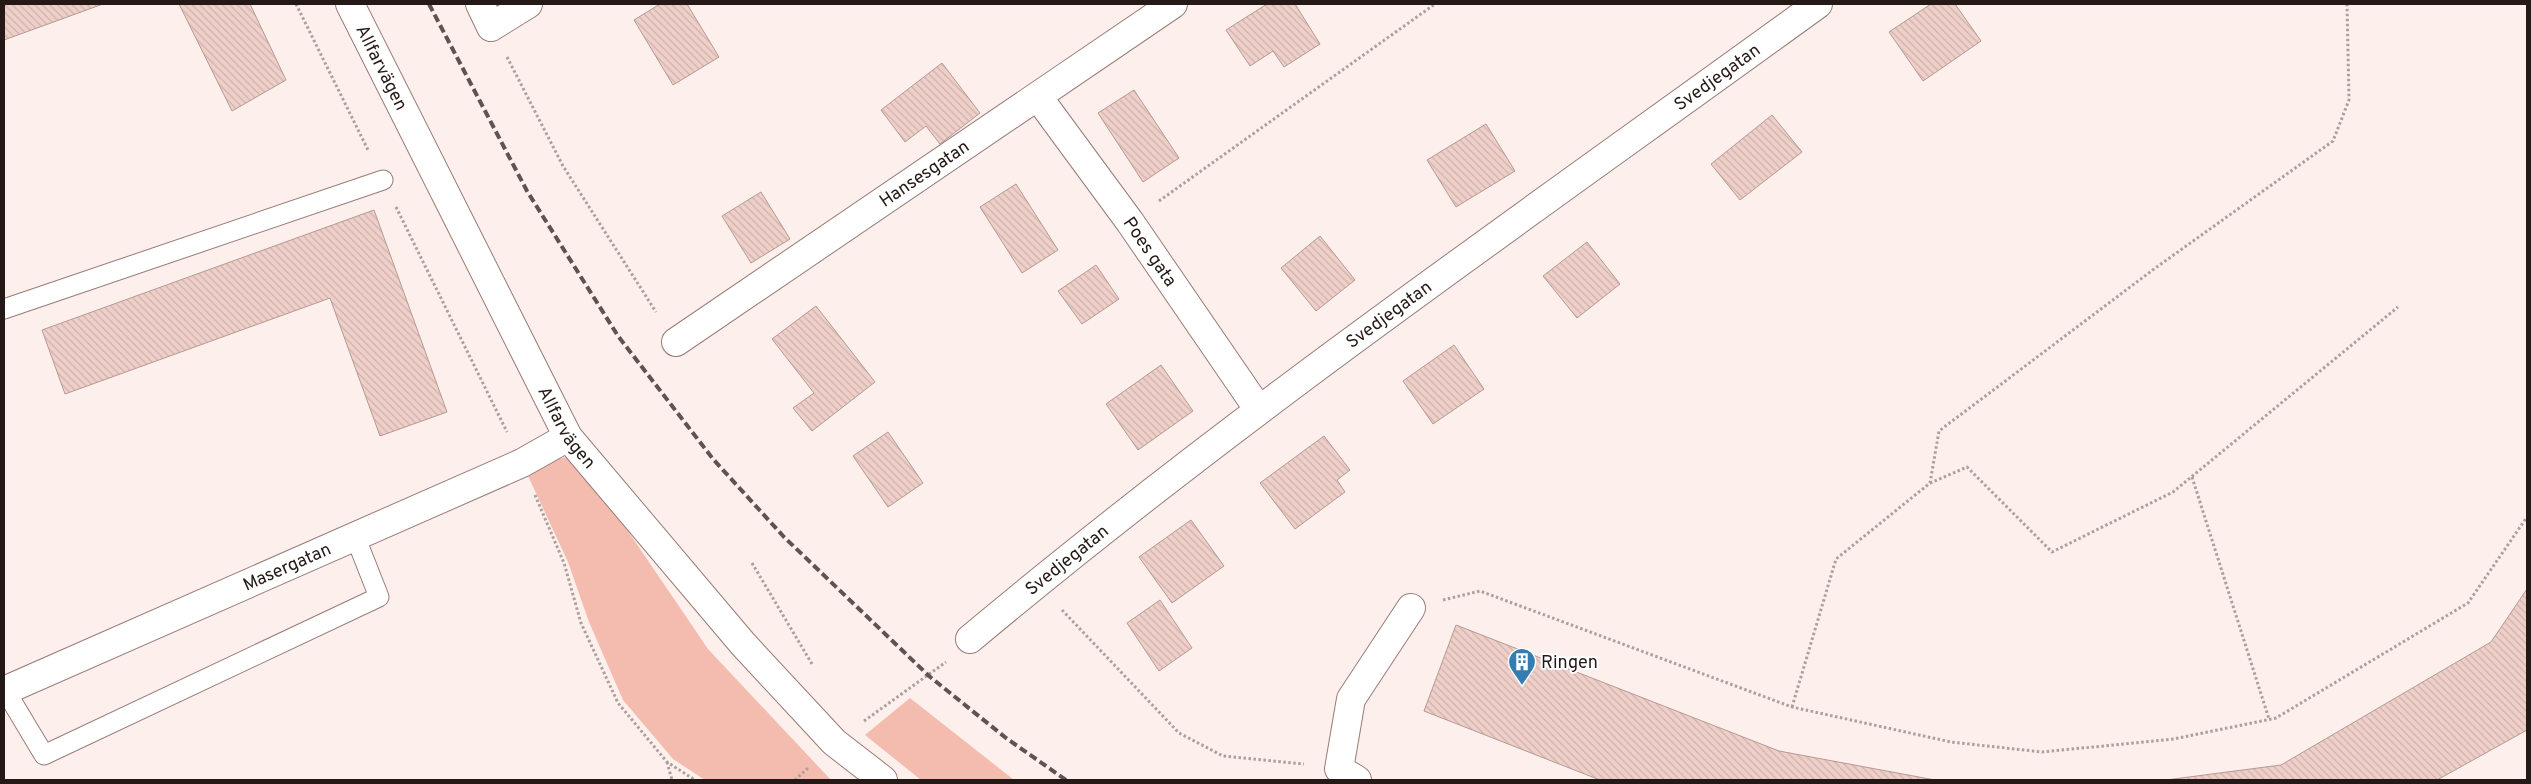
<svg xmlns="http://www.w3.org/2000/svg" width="2531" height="784" font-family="Overpass,sans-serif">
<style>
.grass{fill:#f3bcaf}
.building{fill:url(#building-back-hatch);stroke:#b69992}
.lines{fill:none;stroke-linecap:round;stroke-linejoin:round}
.service-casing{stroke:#987c76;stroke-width:21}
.minor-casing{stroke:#987c76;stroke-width:30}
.tertiary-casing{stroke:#987c76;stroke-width:30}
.path{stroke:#aca09d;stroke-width:3;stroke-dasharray:2.5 2.5;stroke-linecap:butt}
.service{stroke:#fff;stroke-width:19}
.minor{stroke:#fff;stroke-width:28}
.tertiary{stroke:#fff;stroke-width:28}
.rail{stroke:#5e5350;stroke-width:4;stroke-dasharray:8 4;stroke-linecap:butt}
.labels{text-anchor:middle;stroke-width:4;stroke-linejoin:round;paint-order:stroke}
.street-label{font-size:18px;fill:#241916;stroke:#fff}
.poi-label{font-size:18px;fill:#241916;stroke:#fff;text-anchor:start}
</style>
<defs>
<pattern id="building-back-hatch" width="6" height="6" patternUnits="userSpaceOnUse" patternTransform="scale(1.25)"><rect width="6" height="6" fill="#efd0c9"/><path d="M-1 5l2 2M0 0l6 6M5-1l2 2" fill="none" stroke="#cdb2ac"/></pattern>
</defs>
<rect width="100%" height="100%" fill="#fcefec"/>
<g class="grass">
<path d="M577 456 708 649 831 780H705L673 759 623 700 589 622 568 562 522 463Z"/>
<path d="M910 698 1014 780H921L865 735Z"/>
</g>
<g class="building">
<path d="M4 4H103L4 40Z"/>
<path d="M179 4H250L286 80 232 111Z"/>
<path d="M660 4H687L719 57 673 85 634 20Z"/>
<path d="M1267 4H1295L1320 44 1284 67 1273 51 1250 66 1226 30Z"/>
<path d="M1931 4H1955L1981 41 1923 81 1889 32Z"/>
<path d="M942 63 980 113 940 144 926 126 905 142 881 110Z"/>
<path d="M1134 90 1179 158 1143 182 1098 113Z"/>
<path d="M1772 115 1802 152 1740 200 1711 164Z"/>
<path d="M1486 124 1515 171 1456 207 1427 160Z"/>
<path d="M1016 184 1058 250 1022 273 980 207Z"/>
<path d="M761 192 790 239 751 263 722 216Z"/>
<path d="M374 210 447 412 380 436 330 298 65 394 42 330Z"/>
<path d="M1320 236 1355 280 1316 311 1281 268Z"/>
<path d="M1587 242 1620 284 1577 318 1543 276Z"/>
<path d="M1096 265 1119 299 1082 324 1058 291Z"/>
<path d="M816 306 875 382 812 431 793 408 814 393 772 339Z"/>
<path d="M1454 345 1484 389 1433 424 1403 381Z"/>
<path d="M1161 365 1193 411 1138 450 1106 404Z"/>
<path d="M888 432 923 483 888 507 853 456Z"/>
<path d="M1324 436 1350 470 1337 480 1345 492 1295 529 1260 483Z"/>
<path d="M1191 520 1224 566 1172 603 1139 557Z"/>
<path d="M2527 589V730L2437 780H2166L2281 765 2491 642Z"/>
<path d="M1160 600 1192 648 1159 671 1127 623Z"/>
<path d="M1456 625 1779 751 1935 780H1600L1424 711Z"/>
</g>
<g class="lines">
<defs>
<g id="service">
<path d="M4 309 383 180"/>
<path d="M5 690 44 755 379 597 355 536"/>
</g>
<g id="minor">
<path d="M480 4 491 27 528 4"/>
<path id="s1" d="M1038 97 1130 222 1259 410"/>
<path id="s2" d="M676 342 1173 4"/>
<path id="s3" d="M970 639C1241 412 1533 211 1818 4"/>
<path d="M1357 780 1339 769 1351 699 1411 608"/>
</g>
<g id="tertiary">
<path id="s4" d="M350 4 568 437 743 644 834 742 883 780"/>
<path id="s5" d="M4 691 522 463 568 437"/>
</g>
</defs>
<use href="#service" class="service-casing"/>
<use href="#minor" class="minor-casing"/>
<use href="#tertiary" class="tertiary-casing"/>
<g class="path">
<path d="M296 4 369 152"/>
<path d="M507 57 563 166 656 312"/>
<path d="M1159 201 1435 4"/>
<path d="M396 207 507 432"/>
<path d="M2192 477 2269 719"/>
<path d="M1930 483 1967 467 2052 552 2173 492 2398 307"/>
<path d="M535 495 564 563 581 623 618 703 667 762 695 780"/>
<path d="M752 563 812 664"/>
<path d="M1443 600 1480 591 1792 707 1951 742 2042 752 2174 739 2276 718 2468 603 2527 517"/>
<path d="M1062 610 1179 733 1223 756 1304 764"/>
<path d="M1792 707 1836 559 1930 483 1939 431 2154 269 2333 141 2349 100 2347 4"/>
<path d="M864 721 946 662"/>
<path d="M667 762 672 780"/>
<path d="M795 780 809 767"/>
</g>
<use href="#service" class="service"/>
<use href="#minor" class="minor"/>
<use href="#tertiary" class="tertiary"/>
<path class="rail" d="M429 4 527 191 618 336 713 459 784 537 929 676 1006 738 1066 780"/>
</g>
<defs>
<symbol id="building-pin" viewBox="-11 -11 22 30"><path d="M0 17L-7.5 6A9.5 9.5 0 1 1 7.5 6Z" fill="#347db1" stroke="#fff"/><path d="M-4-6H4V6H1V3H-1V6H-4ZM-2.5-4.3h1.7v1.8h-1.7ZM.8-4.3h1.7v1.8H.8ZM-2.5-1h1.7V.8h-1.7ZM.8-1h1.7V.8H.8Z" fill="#fff"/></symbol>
</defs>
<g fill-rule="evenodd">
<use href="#building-pin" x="1506" y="646" width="32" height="43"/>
</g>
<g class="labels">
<g class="street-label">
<text dy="6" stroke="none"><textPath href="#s4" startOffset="71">Allfarvägen</textPath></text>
<text dy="6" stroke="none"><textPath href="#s3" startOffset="935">Svedjegatan</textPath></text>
<text dy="6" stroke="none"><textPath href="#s2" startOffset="300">Hansesgatan</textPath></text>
<text dy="6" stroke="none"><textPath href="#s1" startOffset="191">Poes gata</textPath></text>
<text dy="6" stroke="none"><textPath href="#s3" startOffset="530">Svedjegatan</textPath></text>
<text dy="6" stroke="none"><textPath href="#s4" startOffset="476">Allfarvägen</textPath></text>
<text dy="6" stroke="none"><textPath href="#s3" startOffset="125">Svedjegatan</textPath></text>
<text dy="6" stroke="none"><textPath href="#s5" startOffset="309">Masergatan</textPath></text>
</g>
<g class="poi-label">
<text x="1541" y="668">Ringen</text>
</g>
</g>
<rect width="2531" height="784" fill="none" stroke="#241916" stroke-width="10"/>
</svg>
